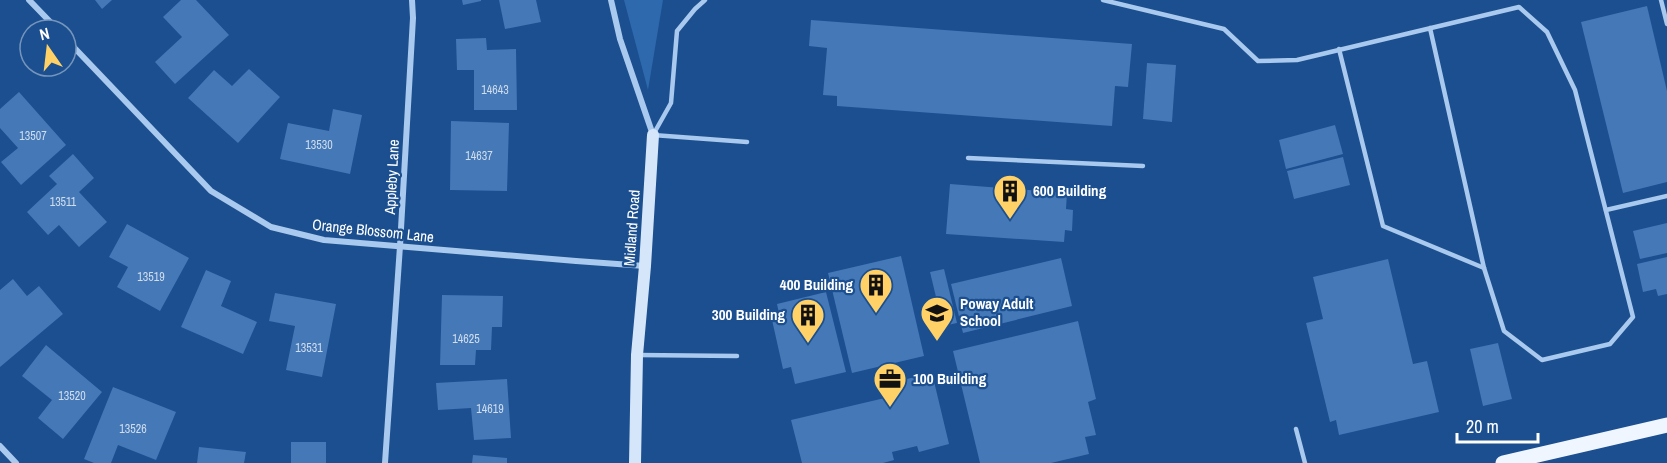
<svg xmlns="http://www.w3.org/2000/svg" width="1667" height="463" font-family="'Archivo Narrow',sans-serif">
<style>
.green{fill:#2e69ad}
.building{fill:#4478b7}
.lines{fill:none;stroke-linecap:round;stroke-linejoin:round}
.lane{stroke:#a9c9ee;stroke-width:4.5}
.street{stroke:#a9c9ee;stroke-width:6}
.secondary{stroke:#d6e6fa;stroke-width:12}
.primary{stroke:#f0f6ff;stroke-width:15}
.labels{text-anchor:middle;stroke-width:4.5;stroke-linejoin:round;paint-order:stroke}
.number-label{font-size:12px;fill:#d0dded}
.street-label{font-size:15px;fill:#fff;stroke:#1b4f8f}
.poi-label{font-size:15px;font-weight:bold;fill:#fff;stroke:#1b4f8f;text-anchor:start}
</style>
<rect width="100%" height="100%" fill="#1b4f8f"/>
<path class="green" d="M624 0H663L648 90Z"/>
<g class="building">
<path d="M95 0H112L102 9Z"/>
<path d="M181 0H196L229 35 175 84 155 62 182 37 163 17Z"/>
<path d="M462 0H481V1L463 5Z"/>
<path d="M499 0H536L541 22 505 29Z"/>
<path d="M1647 6 1667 91V182L1623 193 1581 22Z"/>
<path d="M811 20 1132 44 1128 87 1115 86 1112 126 837 106V96L823 95 827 48 809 46Z"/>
<path d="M486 38 487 50 516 49 517 110H474V70H457L456 39Z"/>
<path d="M1147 63 1176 65 1172 122 1143 119Z"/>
<path d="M249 69 280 97 238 143 188 98 214 70 232 86Z"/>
<path d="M19 92 66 145 21 185 1 162 18 148 0 128V109Z"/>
<path d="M333 109 362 115 350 174 280 159 288 123 329 131Z"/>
<path d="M451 121 509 123 507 191 450 190Z"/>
<path d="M1335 125 1343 154 1286 169 1279 140Z"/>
<path d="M73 154 94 178 79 192 107 222 79 247 59 225 48 235 27 212 57 184 49 176Z"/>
<path d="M1343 157 1350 185 1294 199 1287 171Z"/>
<path d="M950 184 1067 193 1066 209 1073 210 1072 231 1065 230 1064 242 946 234Z"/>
<path d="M1667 223V253L1640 259 1633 231Z"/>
<path d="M127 224 189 258 160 311 117 287 128 267 109 257Z"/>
<path d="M901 256 924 356 852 373 828 273Z"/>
<path d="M1667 257V294L1658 296 1656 289 1643 292 1637 264Z"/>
<path d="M1061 258 1072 306 963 333 951 284Z"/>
<path d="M1388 259 1413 364 1427 361 1439 412 1339 435 1336 420 1330 422 1306 323 1323 319 1313 277Z"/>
<path d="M944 269 957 323 943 326 930 272Z"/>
<path d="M206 270 231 281 221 306 257 322 243 354 181 327Z"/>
<path d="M13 279 27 296 39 286 63 314 0 367V290Z"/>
<path d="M826 292 846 372 795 384 791 367 783 369 772 320 780 318 777 304Z"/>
<path d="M275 293 336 304 322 377 286 370 295 326 269 321Z"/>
<path d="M442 295 503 296 502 327H492L491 350H476L475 365H440Z"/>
<path d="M1078 321 1096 399 1088 402 1096 435 1085 437 1089 454 1051 463H980L953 351Z"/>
<path d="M1498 343 1512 399 1483 406 1470 349Z"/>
<path d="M46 345 102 392 63 439 38 418 52 400 22 376Z"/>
<path d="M932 373 949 444 919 452 917 446 892 452 894 460 883 463H802L791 420 889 397 886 384Z"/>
<path d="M507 379 511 438 474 440 471 408 438 410 436 383Z"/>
<path d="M113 387 176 412 156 460 118 445 111 463H94L84 459Z"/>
<rect x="291" y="442" width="35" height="21"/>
<path d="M199 447 246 452 244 463H197Z"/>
<path d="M473 455 507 458V463H472Z"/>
</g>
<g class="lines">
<g class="lane">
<path d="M705 0 695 9 677 31 671 103 653 135 747 142"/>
<path d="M1103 0 1224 29 1258 61 1297 60 1519 7 1547 32 1575 90 1633 317 1610 344 1542 360 1504 331 1484 268 1430 28"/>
<path d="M1661 0 1667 24"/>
<path d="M1339 49 1383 226 1484 268"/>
<path d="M968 158 1143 166"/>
<path d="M1606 210 1667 196"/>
<path d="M638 355 737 356"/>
<path d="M1296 429 1305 463"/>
</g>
<g class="street">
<path d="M29 0 58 30"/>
<path d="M611 0 620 39 653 135"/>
<path d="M66 39 211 191 271 227 324 240 576 261 645 266"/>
<path d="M0 446 16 463"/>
<path d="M385 463 400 246 413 18 412 0"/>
</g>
<path class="secondary" d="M635 463 637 355 645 266 653 135"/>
<path class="primary" d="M1503 463 1667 425"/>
</g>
<defs>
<symbol id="building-pin" viewBox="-11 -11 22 30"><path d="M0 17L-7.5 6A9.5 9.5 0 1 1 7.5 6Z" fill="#ffd166" stroke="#1b4f8f"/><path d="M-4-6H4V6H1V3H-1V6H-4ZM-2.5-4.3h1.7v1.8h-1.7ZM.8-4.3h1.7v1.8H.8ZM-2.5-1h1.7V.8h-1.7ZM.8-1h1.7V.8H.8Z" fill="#111"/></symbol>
<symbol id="school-pin" viewBox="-11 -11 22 30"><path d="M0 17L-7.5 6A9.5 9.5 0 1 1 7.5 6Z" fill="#ffd166" stroke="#1b4f8f"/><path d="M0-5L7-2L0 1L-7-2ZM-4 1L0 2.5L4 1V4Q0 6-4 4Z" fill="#111"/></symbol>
<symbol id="office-pin" viewBox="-11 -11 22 30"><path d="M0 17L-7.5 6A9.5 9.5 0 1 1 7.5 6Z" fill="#ffd166" stroke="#1b4f8f"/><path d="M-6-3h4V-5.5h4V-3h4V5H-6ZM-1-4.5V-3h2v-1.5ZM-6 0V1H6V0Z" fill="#111"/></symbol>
</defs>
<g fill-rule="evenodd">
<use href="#building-pin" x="991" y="172" width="38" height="52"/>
<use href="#building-pin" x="857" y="266" width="38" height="52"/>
<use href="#school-pin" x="918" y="294" width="38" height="52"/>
<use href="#building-pin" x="789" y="296" width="38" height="52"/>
<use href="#office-pin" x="871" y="360" width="38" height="52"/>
</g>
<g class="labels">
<g class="number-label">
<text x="495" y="94">14643</text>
<text x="33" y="140">13507</text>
<text x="319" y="149">13530</text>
<text x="479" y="160">14637</text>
<text x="63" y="206">13511</text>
<text x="151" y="281">13519</text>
<text x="466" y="343">14625</text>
<text x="309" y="352">13531</text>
<text x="72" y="400">13520</text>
<text x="490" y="413">14619</text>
<text x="133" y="433">13526</text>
</g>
<g class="street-label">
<text transform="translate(392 177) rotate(-87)" y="5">Appleby Lane</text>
<text transform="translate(632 228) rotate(-86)" y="5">Midland Road</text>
<text transform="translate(373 231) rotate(6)" y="5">Orange Blossom Lane</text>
</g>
<g class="poi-label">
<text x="1033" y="196">600 Building</text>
<text x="853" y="290" text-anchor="end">400 Building</text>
<text x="960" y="309">Poway Adult<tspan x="960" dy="17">School</tspan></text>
<text x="785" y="320" text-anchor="end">300 Building</text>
<text x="913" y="384">100 Building</text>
</g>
</g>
<g transform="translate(48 48) rotate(346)"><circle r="28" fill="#1b4f8f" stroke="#7695bc" stroke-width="1.5"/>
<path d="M0-4.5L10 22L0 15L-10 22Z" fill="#ffd166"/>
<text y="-9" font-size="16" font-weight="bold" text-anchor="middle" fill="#ffffff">N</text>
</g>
<path d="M1457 433v9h81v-9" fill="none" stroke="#ffffff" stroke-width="3"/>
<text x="1466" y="433" font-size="18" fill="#ffffff" stroke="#1b4f8f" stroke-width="4.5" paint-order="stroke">20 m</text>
</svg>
